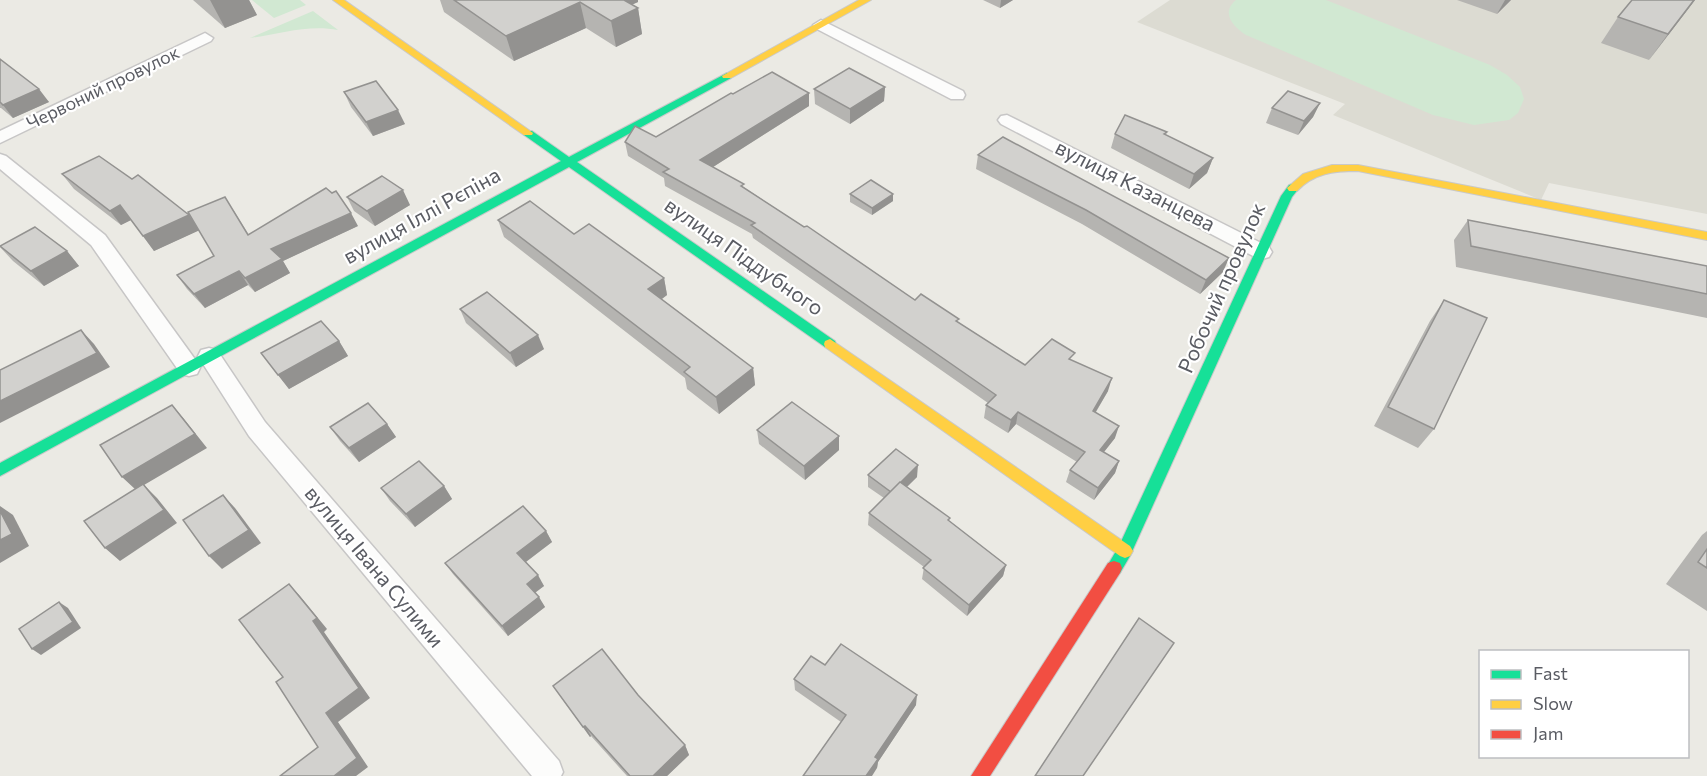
<svg xmlns="http://www.w3.org/2000/svg" width="1707" height="776" font-family="Commissioner,sans-serif">
<style>
.education{fill:#dcdbd2}
.green{fill:#d1e8d2}
.lines{fill:none;stroke-linecap:round;stroke-linejoin:round}
.street-casing{stroke:#c7c6c6;stroke-width:3}
.fast-casing{stroke:#c9c9c9;stroke-width:2}
.slow-casing{stroke:#c9c9c9;stroke-width:2}
.jam-casing{stroke:#c9c9c9;stroke-width:2}
.street{fill:#fcfcfb;fill-rule:evenodd}
.fast{fill:#16e098;fill-rule:evenodd}
.slow{fill:#ffcf43;fill-rule:evenodd}
.jam{fill:#f24e42;fill-rule:evenodd}
.wall{fill:#b5b4b1}
.shaded-wall{fill:#939290}
.building{fill:#d2d1ce;stroke:#939290;stroke-width:1.5}
.labels{text-anchor:middle;stroke-width:4.5;stroke-linejoin:round;paint-order:stroke}
.far-street-label{font-size:18px;fill:#5a5c63;stroke:#fff}
.street-label{font-size:21px;fill:#5a5c63;stroke:#fff}
</style>
<rect width="100%" height="100%" fill="#ebeae4"/>
<path class="education" d="M1170 0H1707V214L1549 183 1541 200 1333 115 1345 104 1137 22Z"/>
<g class="green">
<path d="M252 0H300L306 5 274 18Z"/>
<path d="M1236 0H1326L1490 65 1507 75 1520 87 1524 99 1518 113 1509 120 1474 125 1433 115 1246 35C1234 27 1220 13 1236 0Z"/>
<path d="M313 11 338 30C309 24 278 34 250 38Z"/>
</g>
<g class="lines">
<defs>
<g id="street">
<path d="M821 20 963 91 965 95 963 99H951L815 28 813 25Z"/>
<path d="M205 33 213 38 211 41 0 143V131Z"/>
<path d="M1007 115 1269 247 1272 252 1269 257 1262 259 1255 257 1001 124 998 120 1001 116Z"/>
<path d="M0 154 6 156 105 235 197 362 200 368 197 374 189 376 181 374 91 245 0 169Z"/>
<path d="M209 348 217 350 265 422 559 761 563 772 561 776H532L249 436 198 356 201 350Z"/>
</g>
<g id="fast">
<path d="M727 73 731 74V78L577 162 835 341 836 344 835 347H825L569 167 0 476V463L561 161 524 135V131H532L569 157Z"/>
<path d="M1293 184 1299 188 1292 197 1130 556 1120 573 1114 575 1108 573 1106 568 1119 546 1281 196 1289 185Z"/>
</g>
<g id="slow">
<path d="M333 0H344L533 133 532 135H524Z"/>
<path d="M859 0H871L731 78H723L722 76Z"/>
<path d="M1332 165H1358L1707 232V240L1358 171C1334 171 1314 173 1297 191H1289L1287 188 1303 174Z"/>
<path d="M830 339 1130 546 1133 551 1130 556 1125 558 1120 556 825 347 824 344 825 341Z"/>
</g>
<path id="jam" d="M1114 561 1120 563 1122 568 1120 573 990 776H971L1108 563Z"/>
</defs>
<use href="#street" class="street-casing"/>
<use href="#fast" class="fast-casing"/>
<use href="#slow" class="slow-casing"/>
<use href="#jam" class="jam-casing"/>
<use href="#street" class="street"/>
<use href="#fast" class="fast"/>
<use href="#slow" class="slow"/>
<use href="#jam" class="jam"/>
</g>
<g class="wall">
<path d="M193 0H249L257 15 225 28Z"/>
<path d="M440 0H638V2L631 5 638 8 642 34 616 47 586 28 514 61 444 12Z"/>
<path d="M983 0H1013L1000 8Z"/>
<path d="M1457 0H1511L1497 14Z"/>
<path d="M1695 0 1649 60 1601 43 1618 17Z"/>
<path d="M0 59 49 102 13 118 1 108H0Z"/>
<path d="M885 87 884 101 850 124 815 104 814 89Z"/>
<path d="M344 92 405 124 373 136 351 107Z"/>
<path d="M733 94 809 106 713 167 915 300 958 322 1025 365 1073 361 1108 391 1096 412 1115 438 1104 452 1119 461 1115 473 1094 500 1066 482 1070 470 1077 462 1016 424 1008 433 984 418 986 405 988 403 753 238 752 234 665 186 664 178 628 156 625 142 656 137Z"/>
<path d="M1320 103 1313 117 1298 135 1266 123 1272 108Z"/>
<path d="M1167 132 1166 135 1213 158 1207 173 1189 189 1111 148 1115 134Z"/>
<path d="M978 155 1223 272 1200 294 1082 224 976 169Z"/>
<path d="M62 174 132 179 189 215 194 222 234 211 249 235 358 226 283 261 290 273 255 292 248 285 205 308 187 289 177 275 214 256 199 230 154 251 131 220 121 225 74 189Z"/>
<path d="M850 194 893 201 872 215 850 202Z"/>
<path d="M347 197 410 205 375 226 354 211Z"/>
<path d="M498 220 574 234 664 278 667 295 662 299 753 368 755 385 719 414 687 389 685 378 504 237Z"/>
<path d="M1468 220 1707 266V318L1456 267 1454 240Z"/>
<path d="M0 247 67 251 79 266 44 286 13 261Z"/>
<path d="M1444 300 1434 429 1418 448 1374 426 1430 321Z"/>
<path d="M460 309 544 349 516 367 466 323Z"/>
<path d="M339 341 348 356 289 389 261 353Z"/>
<path d="M387 424 396 437 359 462 340 441 330 427Z"/>
<path d="M757 430 839 436V450L805 480 759 444Z"/>
<path d="M868 475 917 477 907 487 949 521 1006 565 1003 576 967 616 922 579 924 567 868 525 869 513 884 498 868 487Z"/>
<path d="M444 486 452 499 415 527 390 501 381 488Z"/>
<path d="M546 531 552 542 526 562 544 586 535 593 545 607 508 636 453 574 445 563Z"/>
<path d="M1707 531V611L1666 584 1702 535Z"/>
<path d="M825 665 916 705 878 762 877 768 841 722 795 690 794 679Z"/>
<path d="M553 686 685 745 689 755 667 776H627L591 736 590 737Z"/>
</g>
<g class="shaded-wall">
<path d="M210 0H249L257 15 225 28Z"/>
<path d="M608 0H638V2L611 14Z"/>
<path d="M1001 0H1013L1000 8Z"/>
<path d="M1505 0H1511L1497 14Z"/>
<path d="M1694 0H1695L1649 60 1668 34Z"/>
<path d="M580 2 586 28 514 61 506 36Z"/>
<path d="M638 8 642 34 616 47 611 21Z"/>
<path d="M885 87 884 101 850 124V109Z"/>
<path d="M39 89 49 102 13 118 3 105Z"/>
<path d="M809 93V106L702 174 700 160Z"/>
<path d="M1320 103 1313 117 1298 135 1304 121Z"/>
<path d="M398 110 405 124 373 136 366 122Z"/>
<path d="M1213 158 1207 173 1189 189 1194 174Z"/>
<path d="M403 190 410 205 375 226 367 211Z"/>
<path d="M893 194V201L872 215V208Z"/>
<path d="M120 205 131 220 121 225 110 211Z"/>
<path d="M351 213 358 226 283 261 290 273 255 292 245 278 271 249Z"/>
<path d="M189 215 200 230 154 251 143 236Z"/>
<path d="M67 251 79 266 44 286 31 271Z"/>
<path d="M1229 258 1223 272 1200 294 1206 280Z"/>
<path d="M239 271 248 285 205 308 194 294Z"/>
<path d="M664 278 667 295 652 306 648 289Z"/>
<path d="M81 330 94 344 110 367 0 423V401Z"/>
<path d="M538 335 544 349 516 367 510 353Z"/>
<path d="M339 341 348 356 289 389 278 375Z"/>
<path d="M753 368 755 385 719 414 716 397Z"/>
<path d="M1112 378 1108 391 1089 423 1093 411Z"/>
<path d="M172 405 184 419 207 448 144 485 157 498 177 523 120 561 105 548 136 490 122 477Z"/>
<path d="M1018 412 1016 424 1008 433 1011 420Z"/>
<path d="M387 424 396 437 359 462 349 448Z"/>
<path d="M1119 426 1115 438 1096 462 1100 450Z"/>
<path d="M839 436V450L805 480 804 466Z"/>
<path d="M1119 461 1115 473 1094 500 1098 488Z"/>
<path d="M918 465 917 477 890 503 891 492Z"/>
<path d="M444 486 452 499 415 527 406 514Z"/>
<path d="M223 495 235 508 261 543 222 569 209 556Z"/>
<path d="M0 506 13 515 29 546 0 563Z"/>
<path d="M546 531 552 542 523 564 517 553Z"/>
<path d="M1006 565 1003 576 967 616 969 605Z"/>
<path d="M538 575 544 586 533 594 527 584Z"/>
<path d="M289 584 300 596 327 629 324 632 370 698 338 722 368 767 356 776H334L326 713 313 621Z"/>
<path d="M539 597 545 607 508 636 502 626Z"/>
<path d="M59 602 68 608 81 628 41 655 32 649Z"/>
<path d="M917 695 916 705 878 762 877 768 872 776H866L875 757Z"/>
<path d="M585 726 591 736 590 737 583 727Z"/>
<path d="M685 745 689 755 667 776H653Z"/>
</g>
<g class="building">
<path d="M454 0H624L638 8 611 21 580 2 506 36Z"/>
<path d="M1632 0H1694L1668 34 1618 17Z"/>
<path d="M0 59 39 89 3 105 0 102Z"/>
<path d="M849 68 885 87 850 109 814 89Z"/>
<path d="M772 72 809 93 700 160 744 184 741 186 804 227 807 226 915 300 921 294 959 319 956 321 1025 365 1052 339 1075 353 1069 359 1112 378 1093 411 1119 426 1100 450 1119 461 1098 488 1070 470 1085 452 1018 412 1011 420 986 405 996 395 751 225 755 223 663 172 669 169 625 142 635 126 656 137 731 93 733 94Z"/>
<path d="M376 81 398 110 366 122 344 92Z"/>
<path d="M1288 91 1320 103 1304 121 1272 108Z"/>
<path d="M1125 115 1167 132 1164 134 1213 158 1194 174 1115 134Z"/>
<path d="M1003 137 1229 258 1206 280 1086 210 978 155Z"/>
<path d="M99 156 132 179 138 175 189 215 143 236 120 205 110 211 62 174Z"/>
<path d="M382 176 403 190 367 211 347 197Z"/>
<path d="M871 180 893 194 872 208 850 194Z"/>
<path d="M326 188 332 193 336 191 351 213 271 249 282 259 245 278 239 271 194 294 177 275 214 256 188 212 225 197 248 235Z"/>
<path d="M530 201 574 234 589 224 664 278 648 289 753 368 716 397 684 372 690 367 498 220Z"/>
<path d="M1468 220 1707 266V294L1471 246Z"/>
<path d="M35 227 67 251 31 271 0 246Z"/>
<path d="M487 292 538 335 510 353 460 309Z"/>
<path d="M1444 300 1487 318 1434 429 1388 407Z"/>
<path d="M321 321 339 341 278 375 261 353Z"/>
<path d="M81 330 97 353 0 401V370Z"/>
<path d="M792 402 839 436 804 466 757 430Z"/>
<path d="M368 403 387 424 349 448 330 427Z"/>
<path d="M172 405 195 434 122 477 100 445Z"/>
<path d="M896 449 918 465 891 492 868 475Z"/>
<path d="M419 461 444 486 406 514 381 488Z"/>
<path d="M900 482 950 518 948 520 1006 565 969 605 923 568 931 560 869 513Z"/>
<path d="M143 484 164 510 105 548 84 521Z"/>
<path d="M223 495 249 530 209 556 183 520Z"/>
<path d="M523 506 546 531 517 553 538 575 527 584 539 597 502 626 445 563Z"/>
<path d="M0 511 12 534 0 540Z"/>
<path d="M1707 549V568L1698 562Z"/>
<path d="M289 584 317 618 313 621 359 688 326 713 357 758 334 776H280L318 747 276 682 283 677 239 620Z"/>
<path d="M59 602 73 622 32 649 19 629Z"/>
<path d="M1139 618 1174 643 1083 776H1035Z"/>
<path d="M841 644 917 695 875 757 878 759 866 776H803L846 715 794 679 811 656 825 665Z"/>
<path d="M602 649 638 695 685 745 653 776H630L585 726 583 727 553 686Z"/>
</g>
<g class="labels">
<g class="far-street-label">
<text transform="translate(103 88) rotate(-26)" y="6">Червоний провулок</text>
</g>
<g class="street-label">
<text transform="translate(1135 186) rotate(27)" y="7">вулиця Казанцева</text>
<text transform="translate(422 216) rotate(-29)" y="7">вулиця Іллі Рєпіна</text>
<text transform="translate(744 257) rotate(35)" y="7">вулиця Піддубного</text>
<text transform="translate(1222 288) rotate(-66)" y="7">Робочий провулок</text>
<text transform="translate(374 567) rotate(50)" y="7">вулиця Івана Сулими</text>
</g>
</g>
<rect x="1479" y="650" width="210" height="108" fill="#ffffff" stroke="#bdbec1" stroke-width="1.5"/>
<rect x="1491" y="670" width="30" height="9" fill="#16e098" stroke="#bdbec1" stroke-width="1.5"/>
<text x="1533" y="680" font-size="18" fill="#5a5c63">Fast</text>
<rect x="1491" y="700" width="30" height="9" fill="#ffcf43" stroke="#bdbec1" stroke-width="1.5"/>
<text x="1533" y="710" font-size="18" fill="#5a5c63">Slow</text>
<rect x="1491" y="730" width="30" height="9" fill="#f24e42" stroke="#bdbec1" stroke-width="1.5"/>
<text x="1533" y="740" font-size="18" fill="#5a5c63">Jam</text>
</svg>
